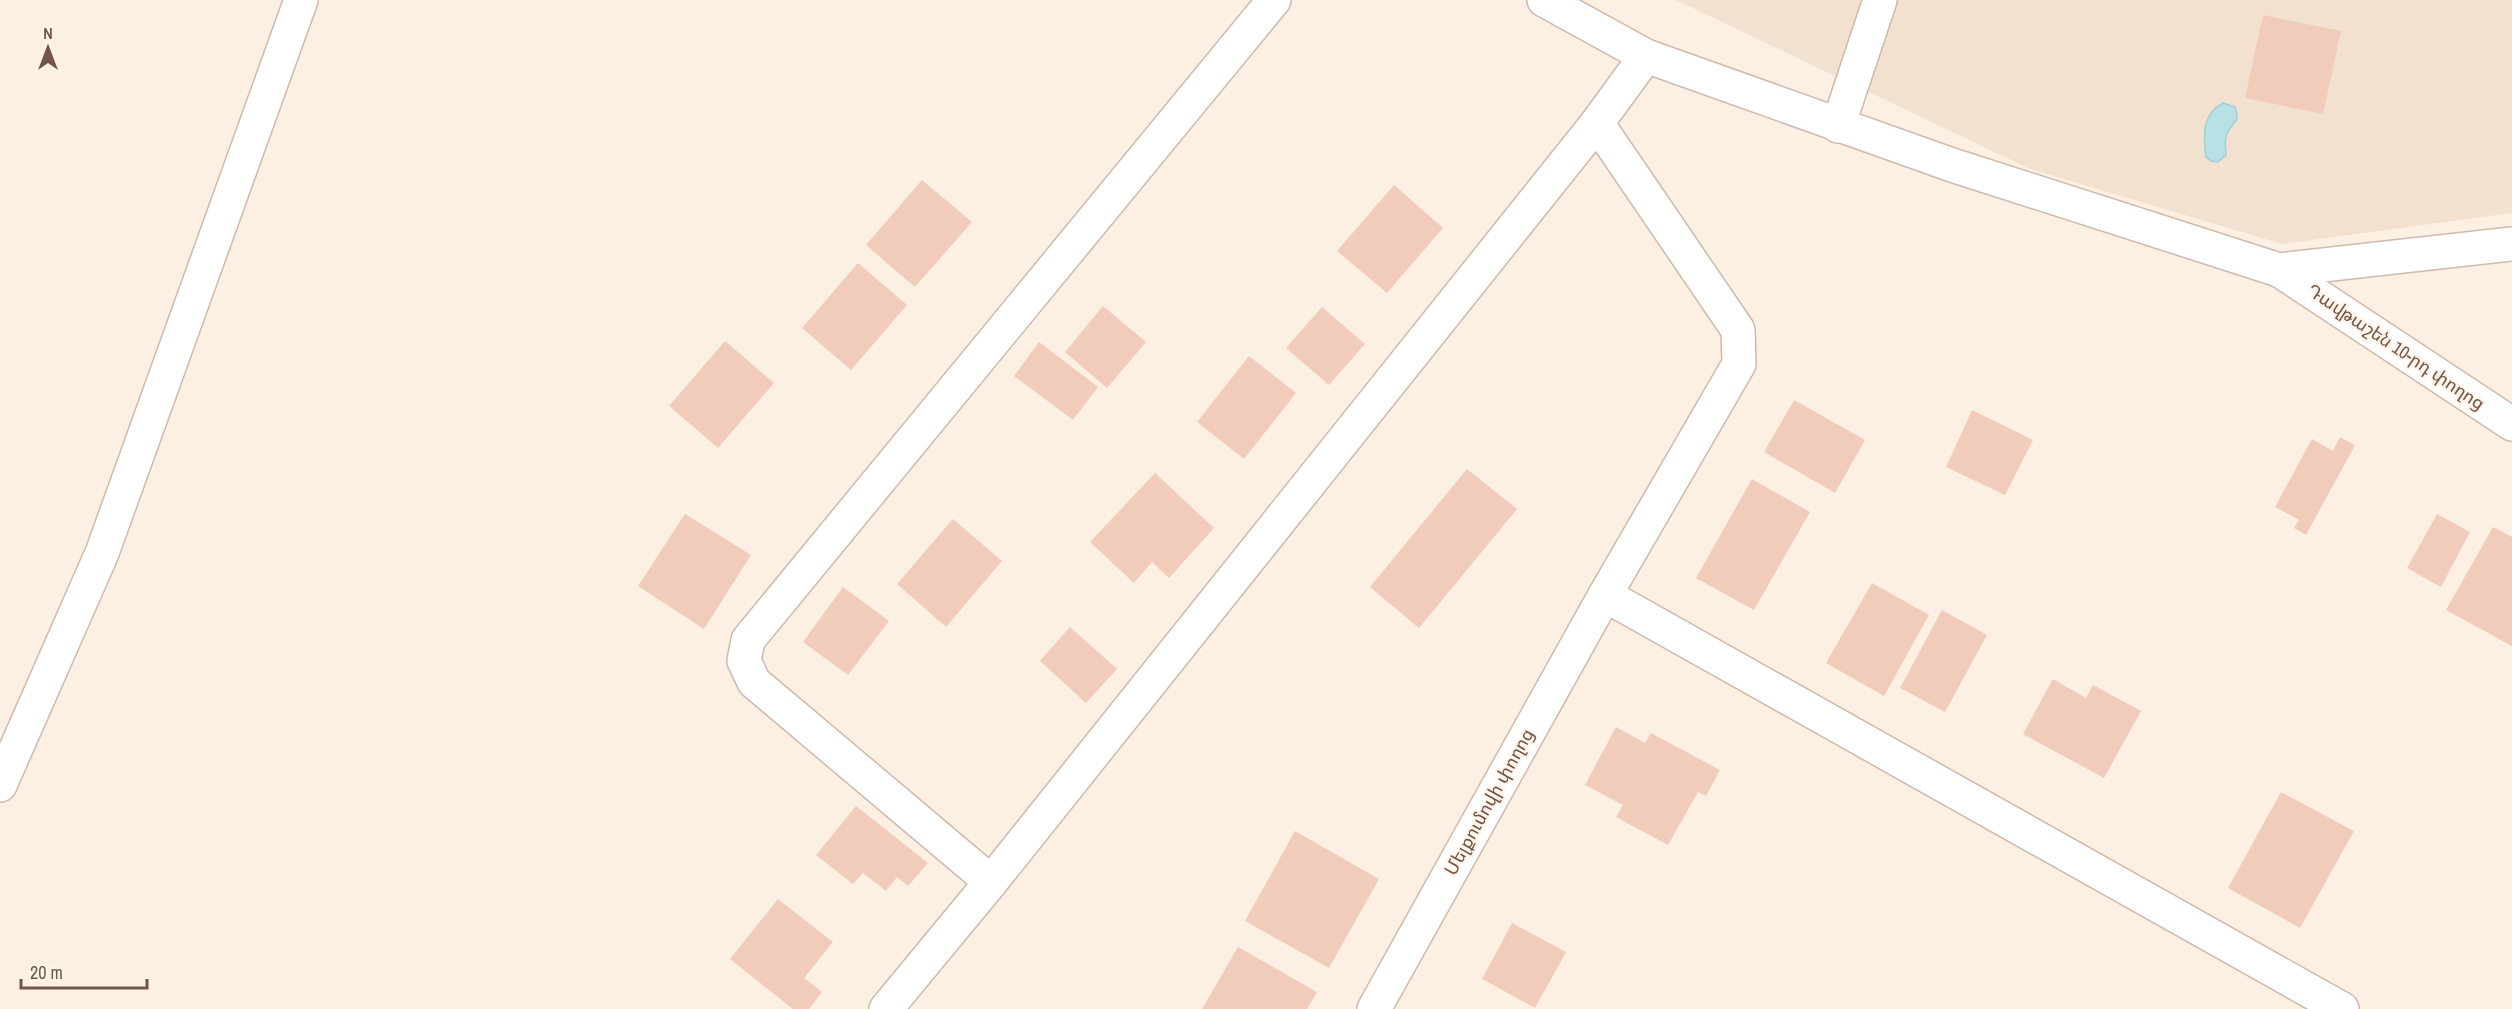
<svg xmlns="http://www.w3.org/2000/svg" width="2512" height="1009" font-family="'Archivo Narrow','Noto Sans Armenian',sans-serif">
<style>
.residential{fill:#f3e1d0}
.water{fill:#b7e1e5;stroke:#9dd1d6;stroke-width:1.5}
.building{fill:#f1ccba}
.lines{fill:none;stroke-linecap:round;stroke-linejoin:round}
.street-casing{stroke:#cfb9ac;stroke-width:36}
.street{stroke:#fff;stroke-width:33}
.labels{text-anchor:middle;stroke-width:4.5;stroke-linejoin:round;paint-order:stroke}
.street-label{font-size:18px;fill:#735549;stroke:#fff4e8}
</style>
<rect width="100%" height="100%" fill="#fcf0e2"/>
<path class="residential" d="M1676 0H2512V213L2282 244 2030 169Z"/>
<path class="water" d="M2223 103 2235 107C2241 124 2232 121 2227 134 2224 140 2226 148 2226 155L2218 162 2211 161 2206 157C2203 136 2202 114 2223 103Z"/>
<g class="building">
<path d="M2263 15 2341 31 2323 114 2245 98Z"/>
<path d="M922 180 972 222 915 287 866 245Z"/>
<path d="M1394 185 1443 228 1387 293 1337 251Z"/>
<path d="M858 263 907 305 851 370 802 328Z"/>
<path d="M1103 306 1146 342 1107 388 1065 352Z"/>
<path d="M1322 307 1365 344 1329 385 1286 348Z"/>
<path d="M725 341 774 383 718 448 669 406Z"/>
<path d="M1039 342 1098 387 1073 420 1014 376Z"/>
<path d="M1249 356 1296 393 1244 459 1197 422Z"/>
<path d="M1794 400 1865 440 1835 493 1764 452Z"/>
<path d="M1972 410 2033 440 2005 495 1946 467Z"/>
<path d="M2340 437 2355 445 2306 535 2294 528 2299 520 2275 507 2312 439 2333 451Z"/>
<path d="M1467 469 1517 509 1419 628 1370 587Z"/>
<path d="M1155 473 1214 528 1169 578 1152 562 1134 583 1090 542Z"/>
<path d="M1752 479 1810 512 1754 610 1696 578Z"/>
<path d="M685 514 751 555 704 629 638 586Z"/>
<path d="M2437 514 2470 532 2441 587 2407 568Z"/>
<path d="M953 519 1002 561 946 627 897 584Z"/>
<path d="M2493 527 2512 537V646L2446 610Z"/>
<path d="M1872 583 1929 615 1884 696 1826 663Z"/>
<path d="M843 587 889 621 848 675 803 642Z"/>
<path d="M1942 610 1987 635 1945 712 1900 688Z"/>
<path d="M1070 627 1117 669 1086 703 1040 661Z"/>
<path d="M2053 679 2086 698 2093 685 2141 711 2104 778 2023 734Z"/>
<path d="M1616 727 1645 743 1651 733 1720 770 1706 796 1698 792 1668 845 1616 817 1623 805 1585 785Z"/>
<path d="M2281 792 2354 831 2300 928 2228 888Z"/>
<path d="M856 806 928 863 908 886 897 877 886 891 863 873 853 884 816 855Z"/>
<path d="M1295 831 1379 879 1329 968 1245 921Z"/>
<path d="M778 899 833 942 804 978 822 992 809 1009H793L730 959Z"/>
<path d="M1512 923 1566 952 1535 1008 1482 979Z"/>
<path d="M1238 947 1317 992 1307 1009H1202Z"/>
</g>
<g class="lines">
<defs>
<g id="street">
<path d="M1544 0 1646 56 1952 165 2279 270 2512 244"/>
<path d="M1838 126 1880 0"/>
<path d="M2279 270 2512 424"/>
<path d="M1605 595 2342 1009"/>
<path d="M0 785 102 553 301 0"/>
<path d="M991 882 754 682 744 661 748 640 1274 0"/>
<path d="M886 1009 991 882 1597 123 1646 56"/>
<path d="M1374 1009 1605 595 1739 364 1738 330 1597 123"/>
</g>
</defs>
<use href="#street" class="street-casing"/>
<use href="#street" class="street"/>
</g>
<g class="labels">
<g class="street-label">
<text transform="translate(2396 347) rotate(34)" y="6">Դավթաշեն 10-րդ փողոց</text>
<text transform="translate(1489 802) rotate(-61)" y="6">Մելքումովի փողոց</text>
</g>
</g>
<g transform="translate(48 48)" stroke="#fff4e8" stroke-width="4.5" paint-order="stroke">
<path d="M0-4.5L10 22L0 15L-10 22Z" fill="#735549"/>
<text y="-9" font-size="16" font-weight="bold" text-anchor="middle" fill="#735549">N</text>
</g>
<path d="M21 979v9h126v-9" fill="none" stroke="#735549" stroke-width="3"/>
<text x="30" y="979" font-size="18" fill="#735549" stroke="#fff4e8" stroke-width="4.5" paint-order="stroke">20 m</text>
</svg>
